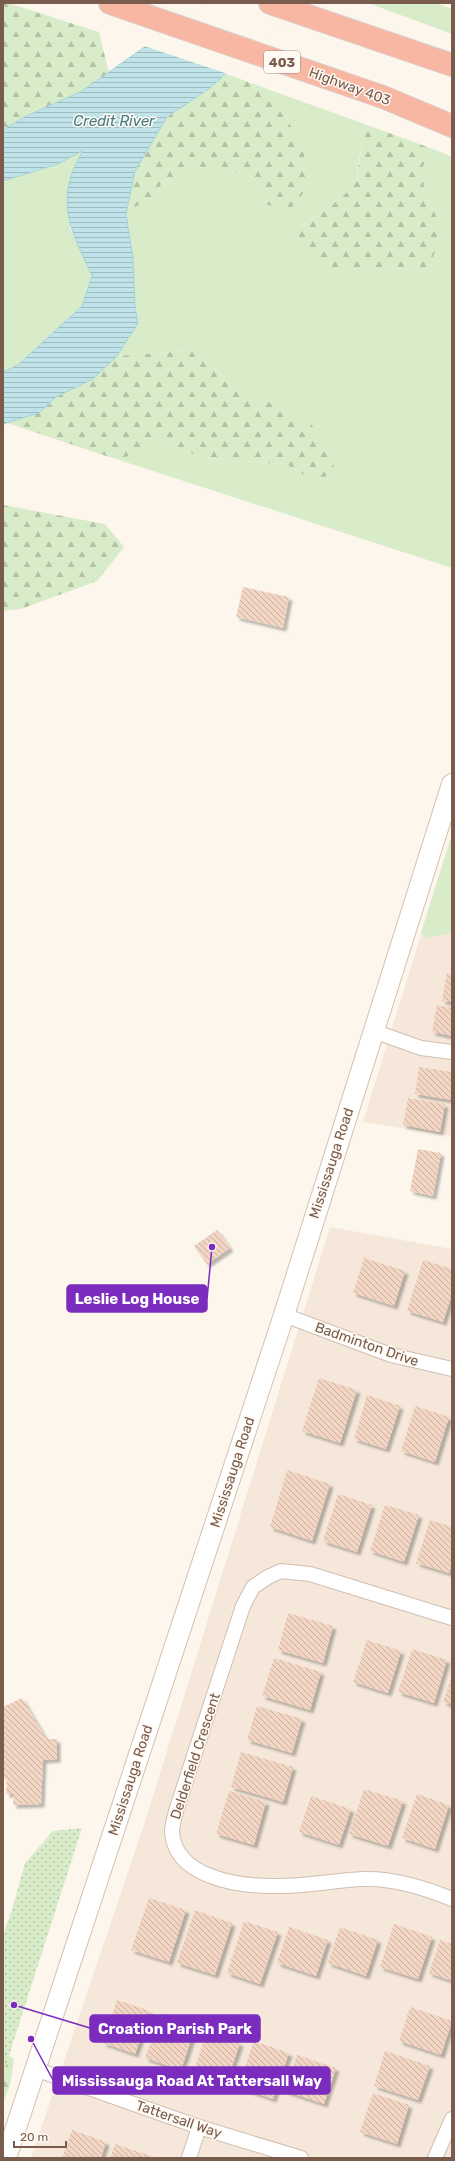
<svg xmlns="http://www.w3.org/2000/svg" width="455" height="2161" font-family="Rubik,sans-serif">
<style>
.residential{fill:#f5e8da}
.grass{fill:#d8ecc9}
.forest{fill:url(#forest-firs)}
.park{fill:url(#park-dots)}
.water{fill:url(#water-rules);stroke:#a5d3da}
.pier{fill:#fdf6ec}
.building{fill:url(#building-back-hatch);filter:url(#shadow)}
.lines{fill:none;stroke-linecap:round;stroke-linejoin:round}
.minor-casing{stroke:#d1beb0;stroke-width:16}
.secondary-casing{stroke:#d6c0b0;stroke-width:22}
.motorway-casing{stroke:#dad1cd;stroke-width:24}
.minor{stroke:#fff;stroke-width:14}
.secondary{stroke:#fff;stroke-width:20}
.motorway{stroke:#f7b7a3;stroke-width:22}
.labels{text-anchor:middle;stroke-width:3;stroke-linejoin:round;paint-order:stroke}
.shield{fill:#fffaf3;stroke:#a28b7f;stroke-width:1}
.shield-label{font-size:13px;font-weight:bold;fill:#7a5c4d}
.street-label{font-size:14px;fill:#7a5c4d;stroke:#fffaf3}
.water-label{font-size:15px;font-style:italic;fill:#437c86;stroke:#fffaf3}
.leader{fill:none;stroke:#7b2cbf;stroke-width:1.5}
.callout-dot{fill:#7b2cbf;stroke:#fffaf3;stroke-width:1.5}
.callout{fill:#7b2cbf;stroke:#7b2cbf;stroke-width:1.5}
.callout-label{font-size:15px;text-anchor:middle;font-weight:bold;fill:#fff}
</style>
<defs>
<pattern id="forest-firs" width="22" height="20" patternUnits="userSpaceOnUse"><rect width="22" height="20" fill="#d8ecc9"/><path d="M5 1l3.5 6h-7zM16 11l3.5 6h-7z" fill="#b4c2a5"/></pattern>
<pattern id="park-dots" width="8" height="8" patternUnits="userSpaceOnUse"><rect width="8" height="8" fill="#d8ecc9"/><path d="M2 2h.1M6 6h.1" fill="none" stroke="#b4c2a5" stroke-width="1.8" stroke-linecap="round"/></pattern>
<pattern id="water-rules" width="6" height="5" patternUnits="userSpaceOnUse"><rect width="6" height="5" fill="#bfe3e8"/><path d="M0 2.5h6" fill="none" stroke="#a0bbbe"/></pattern>
<pattern id="building-back-hatch" width="6" height="6" patternUnits="userSpaceOnUse"><rect width="6" height="6" fill="#f3d5c3"/><path d="M-1 5l2 2M0 0l6 6M5-1l2 2" fill="none" stroke="#cab0a1"/></pattern>
<filter id="shadow"><feDropShadow dx="3.5" dy="3.5" stdDeviation="1" flood-color="#0004"/></filter>
</defs>
<rect width="100%" height="100%" fill="#fdf6ec"/>
<g class="residential">
<path d="M452 834V1136L363 1122Z"/>
<path d="M330 1227 452 1249V2158H31L144 1825Z"/>
</g>
<g class="grass">
<path d="M368 3H436L452 9V34Z"/>
<path d="M273 91 370 126C359 143 360 161 356 180 353 193 309 221 297 229L357 273 387 266 427 271 441 225 425 195 422 168 433 149 452 157V568L110 457H126L159 440 203 458 286 464 319 484 275 404 232 390 200 350 117 356 138 323 135 306 133 258 126 214 136 206 153 201 161 184 190 168 218 167 254 178 267 205 304 152Z"/>
<path d="M82 151 70 180V228L92 276 82 306 18 365 3 372V181L58 164Z"/>
<path d="M452 834V933L428 938 421 933Z"/>
</g>
<g class="forest">
<path d="M3 3H8L99 32 109 73 82 91 24 117 3 130Z"/>
<path d="M226 74 273 91 304 152 306 190 290 209 267 205 254 178 218 167 190 168 161 184 153 201 136 206 126 214 135 171 167 117 210 88Z"/>
<path d="M370 126 433 149 422 168 425 195 441 225 435 252 427 271 387 266 357 273 329 270 296 247 297 229C309 221 353 193 356 180 361 161 359 143 370 126Z"/>
<path d="M200 350 232 390 275 404 312 425 334 466 319 484 286 464 203 458 159 440 126 457H109L7 423 39 413 56 397 93 379 117 356Z"/>
<path d="M3 505 105 524 124 547 97 581 21 609 3 611Z"/>
<path d="M4 2053 14 2059 10 2086 3 2103Z"/>
</g>
<path class="park" d="M82 1828 3 2074V1935L12 1910 25 1863 53 1831Z"/>
<path class="water" d="M207 3H304L210 88 167 117 135 171 126 214 133 258 135 306 138 323 117 356 93 379 56 397 39 413 3 424V372L18 365 82 306 92 276C78 244 60 216 70 180 72 170 78 161 82 151L58 164 3 181V130L24 117 82 91Z"/>
<path class="pier" d="M203 3H306L228 74 144 46Z"/>
<g class="building">
<path d="M243 587 289 597 283 628 236 617Z"/>
<path d="M447 973 452 974V1002L442 1001Z"/>
<path d="M437 1005 452 1008V1036L432 1032Z"/>
<path d="M419 1067 452 1072 451 1100 415 1094Z"/>
<path d="M408 1098 445 1104 440 1132 403 1125Z"/>
<path d="M418 1149 441 1153 433 1196 410 1191Z"/>
<path d="M217 1230 230 1248 207 1264 194 1246Z"/>
<path d="M364 1258 405 1271 394 1306 353 1293Z"/>
<path d="M423 1260 452 1269V1294L443 1322 407 1311Z"/>
<path d="M319 1378 357 1390 340 1443 302 1431Z"/>
<path d="M367 1395 400 1406 386 1449 354 1439Z"/>
<path d="M415 1406 449 1417 435 1462 401 1451Z"/>
<path d="M287 1470 330 1484 312 1541 270 1527Z"/>
<path d="M338 1494 372 1505 357 1552 323 1541Z"/>
<path d="M385 1505 419 1515 404 1562 370 1551Z"/>
<path d="M430 1520 452 1527V1565L449 1573 416 1563Z"/>
<path d="M288 1613 333 1626 323 1663 278 1650Z"/>
<path d="M367 1640 401 1651 388 1693 353 1682Z"/>
<path d="M412 1649 447 1660 434 1703 398 1692Z"/>
<path d="M274 1658 321 1672 310 1710 262 1696Z"/>
<path d="M452 1676V1705L443 1702Z"/>
<path d="M22 1698 46 1739H57V1759L43 1760 41 1804 13 1805 14 1794H6L7 1778 3 1779V1707Z"/>
<path d="M257 1706 302 1719 292 1753 247 1740Z"/>
<path d="M241 1752 293 1767 283 1802 231 1787Z"/>
<path d="M364 1789 403 1801 388 1846 349 1834Z"/>
<path d="M229 1791 266 1802 254 1845 216 1834Z"/>
<path d="M417 1794 449 1805 435 1849 402 1838Z"/>
<path d="M311 1796 351 1809 339 1845 299 1832Z"/>
<path d="M149 1898 186 1910 169 1962 131 1950Z"/>
<path d="M195 1910 232 1923 215 1975 177 1963Z"/>
<path d="M244 1921 278 1932 260 1984 227 1973Z"/>
<path d="M394 1924 432 1937 418 1979 380 1967Z"/>
<path d="M289 1927 328 1940 316 1976 277 1963Z"/>
<path d="M340 1927 378 1940 366 1976 328 1963Z"/>
<path d="M440 1940 452 1944V1981L429 1973Z"/>
<path d="M117 2000 150 2011 135 2054 103 2043Z"/>
<path d="M410 2007 452 2021 441 2055 399 2041Z"/>
<path d="M161 2013 196 2025 181 2070 145 2058Z"/>
<path d="M207 2031 240 2043 226 2084 193 2073Z"/>
<path d="M254 2041 289 2053 273 2099 238 2087Z"/>
<path d="M385 2051 430 2066 418 2100 374 2086Z"/>
<path d="M297 2055 336 2068 324 2104 285 2091Z"/>
<path d="M373 2093 409 2105 397 2144 360 2132Z"/>
<path d="M72 2130 106 2142 101 2158H62Z"/>
<path d="M115 2144 151 2156 150 2158H110Z"/>
</g>
<g class="lines">
<defs>
<g id="minor">
<path d="M373 1031 421 1048 452 1052"/>
<path d="M284 1315 391 1355 452 1369"/>
<path d="M452 1618 310 1574 281 1571 268 1577 253 1587 243 1606 176 1811C175 1817 172 1825 172 1831 174 1877 237 1886 273 1886 304 1887 334 1880 364 1879 393 1878 425 1888 452 1899"/>
<path d="M35 2069 199 2127 301 2158"/>
<path d="M189 2158 199 2127"/>
<path d="M435 2158 452 2119"/>
</g>
<path id="secondary" d="M6 2158 284 1315 452 784"/>
<g id="motorway">
<path d="M110 3 383 97 452 126"/>
<path d="M270 3 452 65"/>
</g>
</defs>
<use href="#minor" class="minor-casing"/>
<use href="#secondary" class="secondary-casing"/>
<use href="#motorway" class="motorway-casing"/>
<use href="#minor" class="minor"/>
<use href="#secondary" class="secondary"/>
<use href="#motorway" class="motorway"/>
</g>
<g class="labels">
<rect class="shield" x="264" y="51" width="36" height="22" rx="3"/>
<g class="shield-label">
<text x="282" y="67">403</text>
</g>
<g class="street-label">
<text transform="translate(350 86) rotate(20)" y="5">Highway 403</text>
<text transform="translate(331 1163) rotate(-72)" y="5">Mississauga Road</text>
<text transform="translate(367 1344) rotate(19)" y="5">Badminton Drive</text>
<text transform="translate(232 1472) rotate(-72)" y="5">Mississauga Road</text>
<text transform="translate(195 1756) rotate(-72)" y="5">Delderfield Crescent</text>
<text transform="translate(130 1780) rotate(-72)" y="5">Mississauga Road</text>
<text transform="translate(179 2119) rotate(19)" y="5">Tattersall Way</text>
</g>
<g class="water-label">
<text x="114" y="126">Credit River</text>
</g>
</g>
<path class="leader" d="M212 1247L207 1299M14 2005L90 2028M31 2039L53 2080"/>
<g class="callout-dot">
<circle cx="212" cy="1247" r="4"/>
<circle cx="14" cy="2005" r="4"/>
<circle cx="31" cy="2039" r="4"/>
</g>
<g class="callout">
<rect x="67" y="1285" width="140" height="27" rx="4"/>
<rect x="90" y="2015" width="170" height="27" rx="4"/>
<rect x="53" y="2067" width="277" height="27" rx="4"/>
</g>
<g class="callout-label">
<text x="137" y="1304">Leslie Log House</text>
<text x="175" y="2034">Croation Parish Park</text>
<text x="192" y="2086">Mississauga Road At Tattersall Way</text>
</g>
<rect width="455" height="2161" fill="none" stroke="#7a5c4d" stroke-width="8"/>
<path d="M14 2141v6h52v-6" fill="none" stroke="#7a5c4d" stroke-width="2"/>
<text x="20" y="2141" font-size="12" fill="#7a5c4d" stroke="#fffaf3" stroke-width="3" paint-order="stroke">20 m</text>
</svg>
